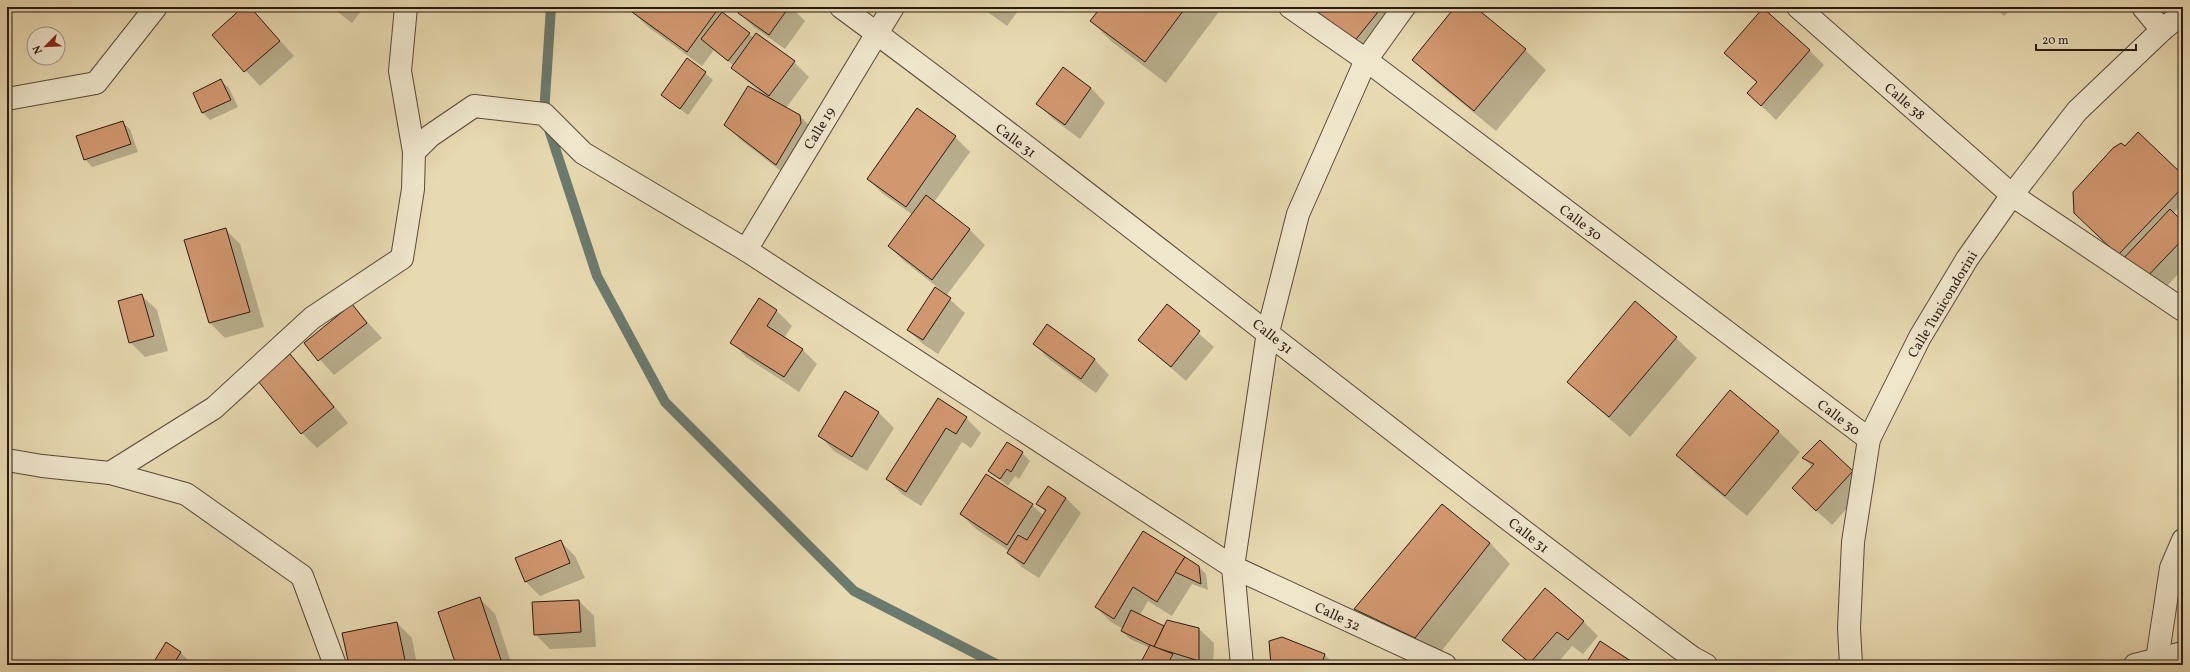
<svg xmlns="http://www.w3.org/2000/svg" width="2190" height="672" font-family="Vollkorn,serif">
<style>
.shadow{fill:#0003}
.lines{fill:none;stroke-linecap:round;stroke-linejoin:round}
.stream{stroke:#6b7a6e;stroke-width:10}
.building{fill:#d1976f;stroke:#291912}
.street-casing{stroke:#58493a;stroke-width:24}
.street{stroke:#efe6cc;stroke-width:22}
.labels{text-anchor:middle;stroke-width:3;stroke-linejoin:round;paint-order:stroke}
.street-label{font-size:14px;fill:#291912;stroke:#efe6cc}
</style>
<rect width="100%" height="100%" fill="#e7d9b0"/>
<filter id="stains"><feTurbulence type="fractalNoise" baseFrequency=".005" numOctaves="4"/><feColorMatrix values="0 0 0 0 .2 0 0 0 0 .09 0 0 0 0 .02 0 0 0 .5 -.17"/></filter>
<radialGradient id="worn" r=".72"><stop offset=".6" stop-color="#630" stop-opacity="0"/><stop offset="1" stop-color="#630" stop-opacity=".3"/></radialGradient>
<g class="shadow">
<path d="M245 7H249L294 56 260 86 213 35Z"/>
<path d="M331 7H364L352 23Z"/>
<path d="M637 7H714L754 38 757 34 794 62 809 77 786 108 800 116 815 131 791 179 741 140 726 125 760 92 732 68 734 66 714 50 702 66 648 27 633 12Z"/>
<path d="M744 7H791L805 21 785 49 754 27 740 13Z"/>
<path d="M981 7H1021L1007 26Z"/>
<path d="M1102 7H1219L1221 9 1166 83 1112 42 1091 21Z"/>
<path d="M1307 7H1420L1375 63Z"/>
<path d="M1456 7H1473L1525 50 1546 70 1496 131 1434 80 1413 60Z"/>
<path d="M1995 7H2014L2004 16Z"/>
<path d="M1809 50 1824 65 1776 120 1748 93 1758 83 1726 53Z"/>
<path d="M705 73 713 80 688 115 662 95Z"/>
<path d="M221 81 229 88 238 107 210 120 203 113Z"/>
<path d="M1091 88 1105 103 1080 139 1053 119 1038 104Z"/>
<path d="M917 110 955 137 970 152 934 202 970 230 985 245 946 296 965 313 938 354 923 344 908 330 946 294 904 261 889 246 913 215 883 194 868 179Z"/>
<path d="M122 122 130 129 138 152 92 167 85 159Z"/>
<path d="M2125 147 2183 177V203L2173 214 2183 224V269L2159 294 2083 221Z"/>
<path d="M7 204 12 228H7Z"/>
<path d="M225 229 240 244 264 327 225 338 210 323 185 240Z"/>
<path d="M142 296 157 310 168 351 145 357 130 342Z"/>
<path d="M759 299 777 311 792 326 784 338 802 349 817 364 799 392 746 357 732 342Z"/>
<path d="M352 305 382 338 334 375 305 343Z"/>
<path d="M1167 305 1214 347 1186 381 1139 340Z"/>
<path d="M1047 326 1095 360 1109 375 1096 393 1049 359 1034 344Z"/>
<path d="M1676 338 1697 358 1630 437 1568 382Z"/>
<path d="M290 356 305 370 348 423 317 448 302 433 260 381Z"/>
<path d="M1730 391 1779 432 1800 452 1747 516 1698 476 1677 455Z"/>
<path d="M846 392 879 413 894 428 867 471 834 451 820 436Z"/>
<path d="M938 399 966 418 981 433 971 448 962 442 921 506 902 494 887 479Z"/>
<path d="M1022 453 1030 461 1019 479 1015 476 1008 486 989 471Z"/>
<path d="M1804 458 1852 471 1867 486 1832 525 1808 503 1812 467Z"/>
<path d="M1066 498 1081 513 1039 578 1023 568 1008 553 1009 551 976 529 961 514 1032 505 1044 516 1046 512 1037 504Z"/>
<path d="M1143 532 1199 567 1206 574 1208 590 1192 584 1172 616 1148 601 1140 615 1165 627 1198 628 1214 643 1213 665H1145L1142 662 1150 648 1130 639 1122 631 1123 629 1111 622 1096 607Z"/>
<path d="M560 541 575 556 585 578 540 596 525 581Z"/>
<path d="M1490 543 1510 564 1436 658 1376 630 1356 609Z"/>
<path d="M480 599 495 614 512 665H457Z"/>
<path d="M579 601 594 616 596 647 550 649 535 634Z"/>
<path d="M1583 621 1598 636 1583 654 1572 646 1556 665H1531L1504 640Z"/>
<path d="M397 623 412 638 417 665H350Z"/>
<path d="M167 644 181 653 193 665H153Z"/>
<path d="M1325 655 1335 665H1272Z"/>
</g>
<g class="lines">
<path class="stream" d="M551 7 544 114 597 276 665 402 854 591 998 665"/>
</g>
<g class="building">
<path d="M243 7H250L280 41 244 72 212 35Z"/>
<path d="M635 7H715L718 9 687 52 632 12Z"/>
<path d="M742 7H789L769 35 738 13Z"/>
<path d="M1101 7H1186L1145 62 1090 21Z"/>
<path d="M1309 7H1382L1353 43Z"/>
<path d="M1455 7H1475L1526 49 1474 111 1412 60Z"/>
<path d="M1763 8 1810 50 1761 106 1747 93 1757 82 1724 53Z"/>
<path d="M722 12 750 33 728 61 701 39Z"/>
<path d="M756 33 795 61 769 96 731 68Z"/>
<path d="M687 58 706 72 680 109 661 95Z"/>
<path d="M1063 67 1091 88 1065 125 1036 104Z"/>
<path d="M221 79 231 100 202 113 193 93Z"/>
<path d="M748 86 800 115 801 123 776 165 724 125Z"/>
<path d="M917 108 956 136 906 207 867 179Z"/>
<path d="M123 121 131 144 84 160 76 136Z"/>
<path d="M2138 132 2183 175V187L2118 255 2074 213 2073 192 2113 148 2121 143 2125 146Z"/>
<path d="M926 195 970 229 932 280 888 246Z"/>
<path d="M2170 209 2183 222V239L2144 280 2122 260Z"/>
<path d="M226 228 250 312 209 323 184 240Z"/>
<path d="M935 287 951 298 923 340 907 330Z"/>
<path d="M142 294 154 336 129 343 118 301Z"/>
<path d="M759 298 777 310 767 326 803 349 784 377 730 343Z"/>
<path d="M1635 301 1677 337 1609 417 1567 382Z"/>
<path d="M352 304 367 323 318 361 304 343Z"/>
<path d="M1167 304 1200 331 1171 367 1138 340Z"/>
<path d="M1047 324 1095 359 1081 379 1033 344Z"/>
<path d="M290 354 334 407 301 434 258 381Z"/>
<path d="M1730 390 1779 431 1725 496 1676 455Z"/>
<path d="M845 391 879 412 852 457 818 436Z"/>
<path d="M938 398 967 417 956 434 946 428 906 492 886 479Z"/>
<path d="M1820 440 1853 471 1816 511 1792 488 1814 464 1802 458Z"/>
<path d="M1007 442 1023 452 1011 472 1007 469 1000 479 988 471Z"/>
<path d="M986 474 1033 504 1007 545 960 514Z"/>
<path d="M1048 486 1066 498 1024 564 1007 553 1018 535 1027 540 1046 510 1036 504Z"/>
<path d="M1442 504 1490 543 1415 638 1354 609Z"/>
<path d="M1143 531 1185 557 1157 602 1133 587 1114 619 1095 607Z"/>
<path d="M561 540 570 563 525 582 515 558Z"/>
<path d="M1185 557 1199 566 1201 584 1175 572Z"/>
<path d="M1545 588 1584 621 1568 640 1557 632 1530 663 1502 640Z"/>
<path d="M480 597 501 660 485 665H456L438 612Z"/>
<path d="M579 600 581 632 534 635 532 602Z"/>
<path d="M1131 610 1164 626 1154 647 1121 631Z"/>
<path d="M1167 620 1199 628V661L1154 647Z"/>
<path d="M397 622 406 665H349L342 633Z"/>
<path d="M1282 637 1325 654 1322 663 1326 665H1271L1269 641Z"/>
<path d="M1600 641 1637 665H1585Z"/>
<path d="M166 642 181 652 173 665H152Z"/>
<path d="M1150 645 1173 654 1167 665H1147L1141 662Z"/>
</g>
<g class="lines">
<defs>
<g id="street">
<path d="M841 7C1128 219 1405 446 1693 658L1706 665"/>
<path d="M1290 7 1366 60 1869 439"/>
<path d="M1798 7 2012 195 2183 310"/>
<path d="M2143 7 2162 30"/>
<path d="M7 99 96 83 156 7"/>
<path d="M414 152 430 136 474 106 544 114 583 153 746 250 1233 567 1445 665"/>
<path d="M746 250 893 7"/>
<path d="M7 460 42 466 110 473 186 494 302 576 335 665"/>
<path d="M110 473 214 408 312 318 402 258 413 189 414 152 400 71 406 7"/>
<path d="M2157 660 2171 568 2183 540"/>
<path d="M1242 665 1233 567 1268 332 1298 214 1366 60 1404 7"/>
<path d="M1851 665 1849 628 1853 542 1869 439 1920 337 1967 259 2012 195 2077 111 2162 30 2183 13"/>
<path d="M2135 665 2183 653"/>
</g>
</defs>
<use href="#street" class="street-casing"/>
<use href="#street" class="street"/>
</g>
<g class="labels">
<g class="street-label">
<text transform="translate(1905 101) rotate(41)" y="5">Calle 38</text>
<text transform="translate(819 128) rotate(-59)" y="5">Calle 19</text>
<text transform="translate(1016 140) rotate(37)" y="5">Calle 31</text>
<text transform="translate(1581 222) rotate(37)" y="5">Calle 30</text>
<text transform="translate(1942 304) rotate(-59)" y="5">Calle Tunicondorini</text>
<text transform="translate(1273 336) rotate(38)" y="5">Calle 31</text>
<text transform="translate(1839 417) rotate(37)" y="5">Calle 30</text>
<text transform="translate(1529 535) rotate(38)" y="5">Calle 31</text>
<text transform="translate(1338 616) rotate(25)" y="5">Calle 32</text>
</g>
</g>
<rect width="2190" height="672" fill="none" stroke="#e7d9b0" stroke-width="24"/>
<rect x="8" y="8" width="2174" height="656" fill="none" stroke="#291912" stroke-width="2"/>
<rect x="12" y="12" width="2166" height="648" fill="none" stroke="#291912"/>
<g transform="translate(46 46) rotate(246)"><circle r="19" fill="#efe6cc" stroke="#a09482"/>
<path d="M0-3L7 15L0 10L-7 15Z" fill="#8f2418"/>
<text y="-6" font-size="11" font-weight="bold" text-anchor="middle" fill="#291912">N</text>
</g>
<path d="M2036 44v6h100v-6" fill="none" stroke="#291912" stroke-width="2"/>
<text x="2042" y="44" font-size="12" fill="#291912" stroke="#efe6cc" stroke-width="3" paint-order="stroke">20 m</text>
<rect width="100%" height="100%" filter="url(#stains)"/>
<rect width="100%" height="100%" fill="url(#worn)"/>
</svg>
